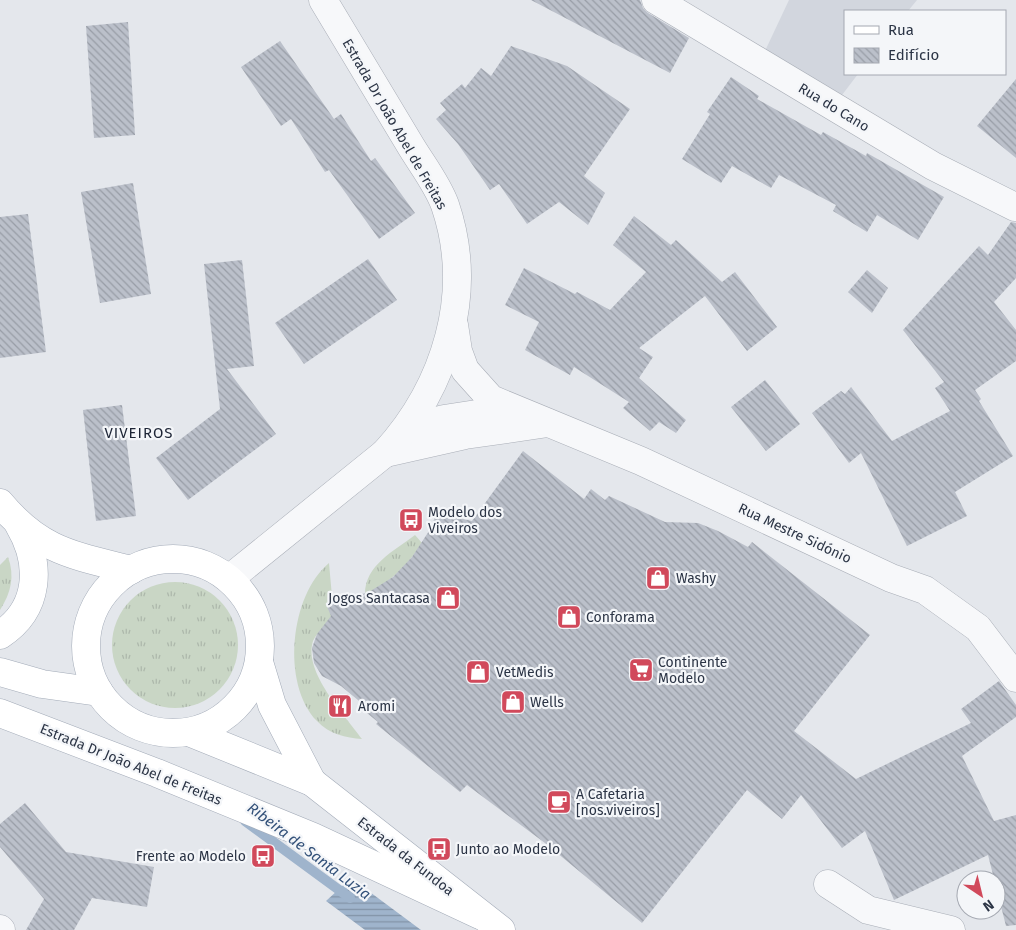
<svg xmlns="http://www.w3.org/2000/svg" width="1016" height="930" font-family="'Fira Sans',sans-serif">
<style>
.built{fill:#d2d6de}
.grass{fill:url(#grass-tufts)}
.water{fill:url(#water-rules)}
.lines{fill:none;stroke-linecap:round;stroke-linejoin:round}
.stream{stroke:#9fb4cc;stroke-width:10}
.building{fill:url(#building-back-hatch)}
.minor-casing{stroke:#a9aeb7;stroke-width:29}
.major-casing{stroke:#a3abb8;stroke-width:29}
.minor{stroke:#f7f8fa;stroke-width:28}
.major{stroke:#fff;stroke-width:28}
.labels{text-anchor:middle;stroke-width:4.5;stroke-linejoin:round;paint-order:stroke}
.street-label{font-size:14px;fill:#2b3445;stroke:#f4f6f9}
.poi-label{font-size:14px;fill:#2b3445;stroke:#f4f6f9;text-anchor:start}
.neighbourhood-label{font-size:15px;letter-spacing:1px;fill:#1d2536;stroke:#f4f6f9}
.water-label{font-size:15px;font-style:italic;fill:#34527a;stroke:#f4f6f9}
</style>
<defs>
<pattern id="grass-tufts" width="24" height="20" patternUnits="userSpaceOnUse" patternTransform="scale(1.25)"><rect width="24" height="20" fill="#c9d6c5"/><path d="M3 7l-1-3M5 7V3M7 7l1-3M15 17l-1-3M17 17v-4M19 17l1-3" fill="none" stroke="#adb8ab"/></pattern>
<pattern id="water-rules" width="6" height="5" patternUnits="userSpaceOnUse" patternTransform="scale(1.25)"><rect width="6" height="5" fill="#9fb4cc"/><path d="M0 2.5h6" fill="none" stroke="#8293a7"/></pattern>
<pattern id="building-back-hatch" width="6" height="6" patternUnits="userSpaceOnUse" patternTransform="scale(1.25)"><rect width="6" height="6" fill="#bbc0ca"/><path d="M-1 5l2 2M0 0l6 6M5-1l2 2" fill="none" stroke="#989da6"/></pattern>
</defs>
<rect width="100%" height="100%" fill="#e4e7ec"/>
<path class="built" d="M789 0H917L908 11H845V74H858L842 95 765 51Z"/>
<g class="grass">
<path d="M415 535 422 543C408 565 389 584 365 594 365 565 394 551 415 535Z"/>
<path d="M8 557C15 576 11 593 0 610V565Z"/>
<path d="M329 563 334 619C327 625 317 632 313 641 303 672 345 715 362 739 346 738 329 734 317 721 281 684 290 595 329 563Z"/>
<circle cx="175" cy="645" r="63"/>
</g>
<path class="water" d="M351 878 421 930H365L326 901Z"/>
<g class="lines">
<path class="stream" d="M245 821 350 898"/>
</g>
<g class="building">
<path d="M531 0H640L643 8 648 13 689 38 670 73Z"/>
<path d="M128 22 135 135 94 138 86 26Z"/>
<path d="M280 41 334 119 341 114 371 161 375 158 415 213 379 239 329 170 325 172 291 119 281 126 241 67Z"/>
<path d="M511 46 567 66 630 109 584 176 605 193 588 225 559 202 527 224 499 184 490 190 458 144 436 119 446 110 440 103 462 84 465 88 481 68 491 76Z"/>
<path d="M731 77 759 96 757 99 821 135 823 132 866 156 867 153 944 197 918 240 877 215 867 232 833 211 836 205 779 175 771 188 732 166 721 183 682 159 710 114 707 112Z"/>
<path d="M1016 79V158L977 126Z"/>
<path d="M133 183 151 294 100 303 81 192Z"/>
<path d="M28 214 46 352 0 358V217Z"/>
<path d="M634 216 671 245 676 240 722 282 735 272 777 327 747 351 705 296 639 348 653 357 639 378 686 420 676 433 659 422 650 431 623 408 629 402 574 367 570 375 525 350 539 322 505 305 524 268 575 294 577 292 610 310 646 272 613 245Z"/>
<path d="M1011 222 1016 223V278L994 302 1016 330V361L975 390 981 399 979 401 1013 456 955 492 967 516 907 546 861 453 849 463 812 413 841 391 845 394 851 387 892 441 950 411 935 388 944 382 903 330 979 246 988 255Z"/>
<path d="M368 259 397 300 304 364 275 323Z"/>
<path d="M242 260 254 366 227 369 276 434 188 500 156 458 220 409 204 264Z"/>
<path d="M867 270 888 288 872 313 848 292Z"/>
<path d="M765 380 800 424 766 451 731 407Z"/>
<path d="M122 405 136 516 96 521 83 410Z"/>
<path d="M523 451 584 499 591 489 605 500 609 496 665 522 698 523 718 531 748 547 752 542 870 635 794 731 856 779 971 723 961 709 999 681 1016 705V717L962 756 994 821 1016 815V925L1006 926 988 855 894 900 865 831 842 848 801 795 782 819 747 790 642 923 545 843 467 785 460 792 376 724 378 722 367 713 370 710 341 686 322 676 314 663 312 648 317 634 331 616 326 604 369 592 393 577 412 557 429 531 437 513 472 521Z"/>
<path d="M25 803 66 852 154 867 147 907 92 898 74 930H26L44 899 0 847V824Z"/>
</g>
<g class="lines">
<defs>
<g id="minor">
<path d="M656 0 933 166 1015 207"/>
<path d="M454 325 458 351 465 370 491 399 641 461 891 578 925 590 978 628 1016 678"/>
<path d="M406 430 444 419 483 413 514 418"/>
<path d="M385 453 465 435 548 423"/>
<path d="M229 579 385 453C446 386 475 293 445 205 437 183 420 162 409 143 380 95 352 48 323 0"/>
<path d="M828 884 868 910 951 930"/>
<path d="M0 929 1 930"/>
</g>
<g id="major">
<path d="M0 503C40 551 72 555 131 570"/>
<circle cx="173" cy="646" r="87"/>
<path d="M0 635C40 609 42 564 19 525"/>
<path d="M259 662 272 705 312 782"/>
<path d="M0 672 42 684 99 692"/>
<path d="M0 713 157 773 313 837 480 915"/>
<path d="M189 732 312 782 501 930"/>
</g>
</defs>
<use href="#minor" class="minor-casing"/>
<use href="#major" class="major-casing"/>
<use href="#minor" class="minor"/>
<use href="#major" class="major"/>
</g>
<defs>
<symbol id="bus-square" viewBox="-11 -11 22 22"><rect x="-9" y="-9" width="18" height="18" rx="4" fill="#d1495b" stroke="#f4f6f9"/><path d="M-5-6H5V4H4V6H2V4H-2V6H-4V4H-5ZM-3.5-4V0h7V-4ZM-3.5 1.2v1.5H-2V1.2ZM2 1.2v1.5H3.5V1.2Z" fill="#fff"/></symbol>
<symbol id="shop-square" viewBox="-11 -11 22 22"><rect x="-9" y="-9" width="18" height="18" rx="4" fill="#d1495b" stroke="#f4f6f9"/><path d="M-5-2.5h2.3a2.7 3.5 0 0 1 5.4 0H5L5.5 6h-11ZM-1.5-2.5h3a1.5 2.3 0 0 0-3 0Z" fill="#fff"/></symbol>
<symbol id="supermarket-square" viewBox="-11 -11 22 22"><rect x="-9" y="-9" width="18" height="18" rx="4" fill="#d1495b" stroke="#f4f6f9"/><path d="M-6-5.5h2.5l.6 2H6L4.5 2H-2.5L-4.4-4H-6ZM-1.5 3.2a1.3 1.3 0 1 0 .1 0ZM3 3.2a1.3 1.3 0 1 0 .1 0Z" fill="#fff"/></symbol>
<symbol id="restaurant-square" viewBox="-11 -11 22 22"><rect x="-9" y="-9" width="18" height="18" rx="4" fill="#d1495b" stroke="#f4f6f9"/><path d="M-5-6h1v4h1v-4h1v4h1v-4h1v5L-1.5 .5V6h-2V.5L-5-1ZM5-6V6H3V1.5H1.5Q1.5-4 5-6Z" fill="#fff"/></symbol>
<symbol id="cafe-square" viewBox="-11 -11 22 22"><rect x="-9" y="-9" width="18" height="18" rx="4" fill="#d1495b" stroke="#f4f6f9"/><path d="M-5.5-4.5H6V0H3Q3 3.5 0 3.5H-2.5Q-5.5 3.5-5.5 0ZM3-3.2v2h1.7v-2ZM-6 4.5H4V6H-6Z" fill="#fff"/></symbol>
</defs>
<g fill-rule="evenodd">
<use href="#bus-square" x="397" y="506" width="28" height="28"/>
<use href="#shop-square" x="644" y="564" width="28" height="28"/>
<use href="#shop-square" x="434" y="584" width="28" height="28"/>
<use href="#shop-square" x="555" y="603" width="28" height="28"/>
<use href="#supermarket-square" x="627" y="656" width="28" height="28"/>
<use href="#shop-square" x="464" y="658" width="28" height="28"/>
<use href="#shop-square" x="499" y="688" width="28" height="28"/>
<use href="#restaurant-square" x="326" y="692" width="28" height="28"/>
<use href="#cafe-square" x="545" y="788" width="28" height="28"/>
<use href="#bus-square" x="425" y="835" width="28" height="28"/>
<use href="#bus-square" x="249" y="842" width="28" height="28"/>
</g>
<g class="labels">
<g class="street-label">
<text transform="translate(834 107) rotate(31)" y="5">Rua do Cano</text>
<text transform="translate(395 124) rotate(60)" y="5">Estrada Dr João Abel de Freitas</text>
<text transform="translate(795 533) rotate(25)" y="5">Rua Mestre Sidónio</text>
<text transform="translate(131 764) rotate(22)" y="5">Estrada Dr João Abel de Freitas</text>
<text transform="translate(406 856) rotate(38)" y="5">Estrada da Fundoa</text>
</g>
<g class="poi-label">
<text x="428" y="517">Modelo dos<tspan x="428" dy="16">Viveiros</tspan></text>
<text x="676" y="583">Washy</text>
<text x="430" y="603" text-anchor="end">Jogos Santacasa</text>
<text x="586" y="622">Conforama</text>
<text x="658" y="667">Continente<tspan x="658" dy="16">Modelo</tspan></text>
<text x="496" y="677">VetMedis</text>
<text x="530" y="707">Wells</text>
<text x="358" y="711">Aromi</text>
<text x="576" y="799">A Cafetaria<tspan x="576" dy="16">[nos.viveiros]</tspan></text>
<text x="456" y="854">Junto ao Modelo</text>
<text x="246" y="861" text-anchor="end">Frente ao Modelo</text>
</g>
<g class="neighbourhood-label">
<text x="139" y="438">VIVEIROS</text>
</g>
<g class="water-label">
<text transform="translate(309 851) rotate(37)" y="5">Ribeira de Santa Luzia</text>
</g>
</g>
<rect x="844" y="10" width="162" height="65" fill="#f4f6f9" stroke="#a4a8b1"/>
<rect x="854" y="26" width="25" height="8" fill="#ffffff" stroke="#a4a8b1"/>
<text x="888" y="35" font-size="15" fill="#2b3445">Rua</text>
<rect x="854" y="48" width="25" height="15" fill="url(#building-back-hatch)" stroke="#a4a8b1"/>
<text x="888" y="60" font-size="15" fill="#2b3445">Edifício</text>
<g transform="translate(981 895) rotate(145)"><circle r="24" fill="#f4f6f9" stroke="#a4a8b1"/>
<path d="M0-4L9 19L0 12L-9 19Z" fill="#d1495b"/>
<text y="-8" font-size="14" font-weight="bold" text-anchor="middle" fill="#2b3445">N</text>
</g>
</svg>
